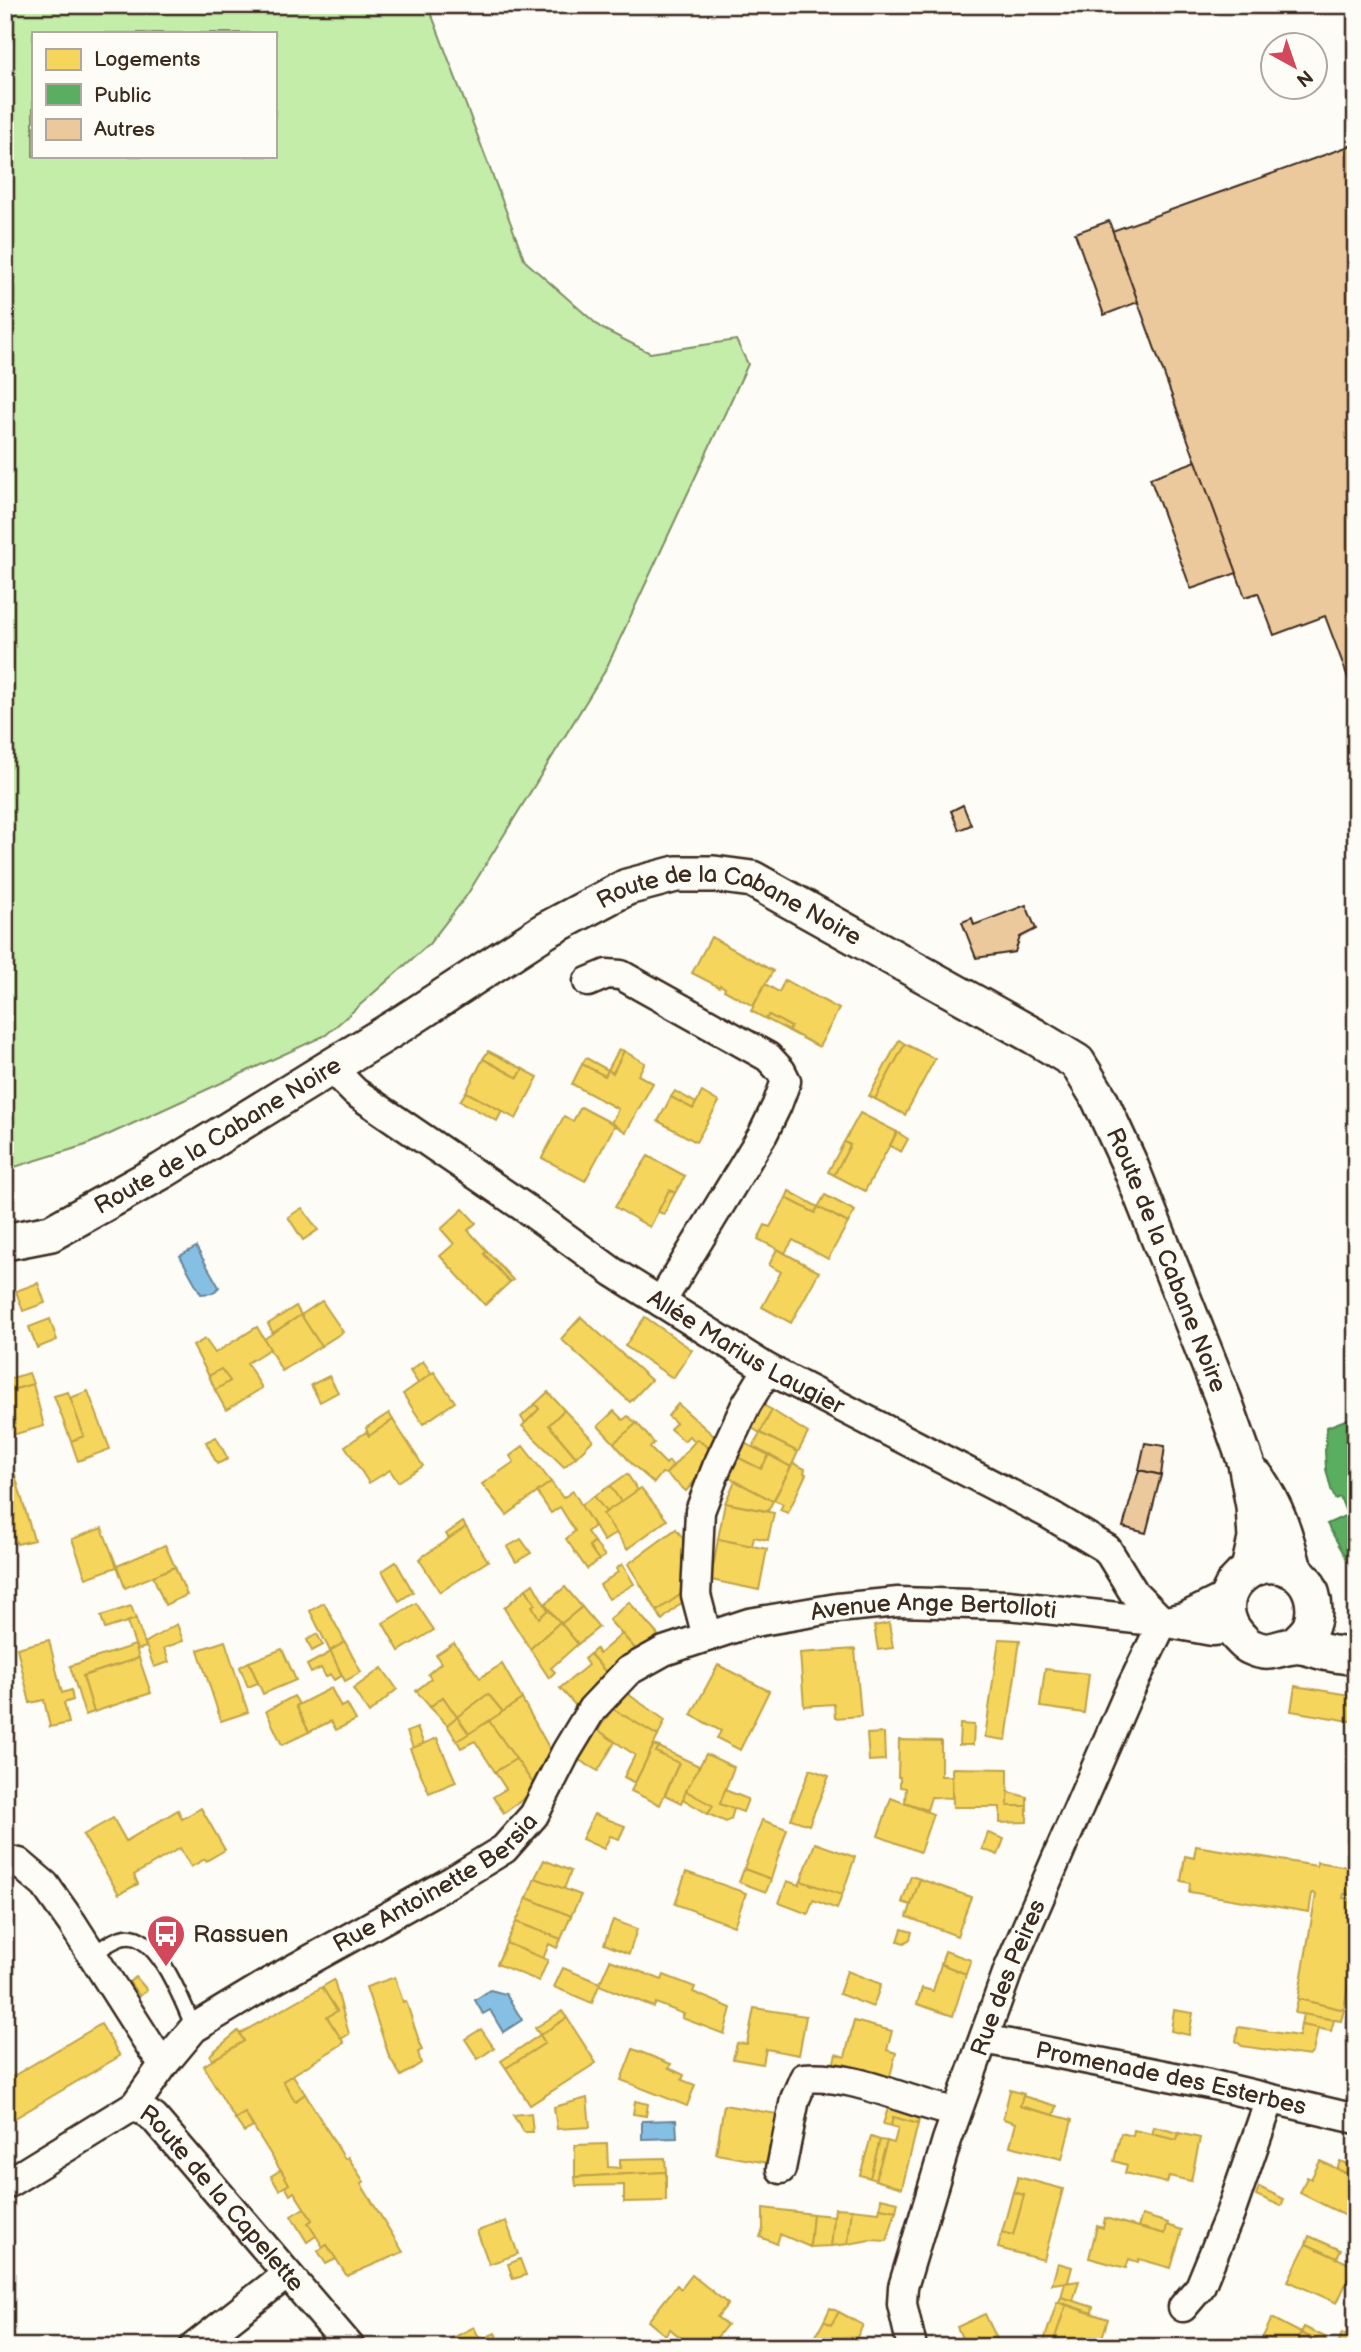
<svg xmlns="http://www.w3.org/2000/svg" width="1361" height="2352" font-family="'Balsamiq Sans',sans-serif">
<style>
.green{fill:#c3eda9;stroke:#7f8c64;stroke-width:2;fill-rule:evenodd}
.water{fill:#85c0e4;stroke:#678495;stroke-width:2}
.homes{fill:#f6d55c;stroke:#bea249;stroke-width:2}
.public{fill:#5aae61;stroke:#51864d;stroke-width:2}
.building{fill:#ecc99d;stroke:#3b2a1e;stroke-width:2}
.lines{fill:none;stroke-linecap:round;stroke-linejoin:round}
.service-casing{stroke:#3b2a1e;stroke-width:19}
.minor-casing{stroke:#3b2a1e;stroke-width:33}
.tertiary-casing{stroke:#3b2a1e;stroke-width:40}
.service{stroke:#fdfcf7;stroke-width:14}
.minor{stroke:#fdfcf7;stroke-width:28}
.tertiary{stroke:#fdfcf7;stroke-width:35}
.labels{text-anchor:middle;stroke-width:7;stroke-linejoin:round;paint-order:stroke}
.street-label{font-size:24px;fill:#3b2a1e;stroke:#fdfcf7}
.poi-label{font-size:24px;fill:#3b2a1e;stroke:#fdfcf7;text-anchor:start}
</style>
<rect width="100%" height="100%" fill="#fdfcf7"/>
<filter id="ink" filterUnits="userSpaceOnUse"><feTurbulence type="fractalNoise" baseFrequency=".0143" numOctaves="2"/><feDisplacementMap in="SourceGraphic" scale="14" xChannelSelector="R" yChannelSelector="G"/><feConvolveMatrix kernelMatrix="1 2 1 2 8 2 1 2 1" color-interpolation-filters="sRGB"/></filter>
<g filter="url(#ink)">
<path class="green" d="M5 5H428L525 261 601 328 650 353 736 340 748 364 605 671 467 895 429 944 326 1035 86 1145 5 1170ZM33 33H275V156H33Z"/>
<g class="water">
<path d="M196 1247 219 1287 213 1293 201 1294 180 1256Z"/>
<path d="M490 1990 506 1994 522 2020 503 2032 490 2010 483 2014 475 2000Z"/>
<path d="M676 2120 677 2138 642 2139V2121Z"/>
</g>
<g class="homes">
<path d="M711 937 773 971 753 1006 724 990 725 988 720 985 719 987 692 973Z"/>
<path d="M785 980 839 1009 819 1047 789 1031 791 1027 769 1015 766 1019 751 1011 765 984 779 992Z"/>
<path d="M769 1015 791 1027 789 1031 766 1019Z"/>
<path d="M899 1040 905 1044 875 1099 869 1096Z"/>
<path d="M905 1044 935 1059 905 1115 875 1099Z"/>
<path d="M619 1049 624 1051 613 1073 608 1070Z"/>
<path d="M488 1051 523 1069 518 1078 483 1059Z"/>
<path d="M624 1051 645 1063 638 1075 653 1083 626 1132 611 1123 618 1109 572 1084 582 1064 605 1076 608 1070 613 1073Z"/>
<path d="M586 1058 608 1070 605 1076 582 1064Z"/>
<path d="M483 1059 518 1078 523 1069 538 1077 516 1119 466 1092Z"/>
<path d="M675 1091 696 1103 693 1109 671 1097Z"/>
<path d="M466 1092 502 1111 497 1121 460 1101Z"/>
<path d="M702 1092 719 1102 696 1142 658 1121 671 1097 693 1109Z"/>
<path d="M581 1107 615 1125 585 1181 542 1158 564 1116 573 1121Z"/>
<path d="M860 1113 897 1132 865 1191 834 1175 850 1145 844 1142Z"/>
<path d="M897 1132 908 1139 901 1152 890 1146Z"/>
<path d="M844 1142 850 1145 834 1175 828 1172Z"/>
<path d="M648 1156 685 1176 675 1193 669 1190 650 1227 615 1207Z"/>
<path d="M669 1190 675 1193 664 1214 658 1212Z"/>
<path d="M789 1191 818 1207 815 1213 786 1198Z"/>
<path d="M825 1195 855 1211 848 1223 818 1207Z"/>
<path d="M786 1198 815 1213 818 1207 848 1223 828 1259 793 1240 785 1253 758 1239 765 1225 770 1227Z"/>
<path d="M302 1208 318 1230 303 1240 288 1217Z"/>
<path d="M463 1209 476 1223 468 1230 487 1251 484 1254 510 1282 485 1305 440 1256 454 1244 441 1229Z"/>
<path d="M777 1249 819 1272 791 1323 762 1307 781 1272 769 1265Z"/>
<path d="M487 1251 513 1280 510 1282 484 1254Z"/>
<path d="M38 1283 45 1303 23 1311 16 1291Z"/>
<path d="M322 1301 343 1332 321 1346 301 1315Z"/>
<path d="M296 1306 301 1315 273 1333 268 1324Z"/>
<path d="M301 1315 321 1346 282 1371 264 1339Z"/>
<path d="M581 1317 651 1380 630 1402 561 1339Z"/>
<path d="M645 1317 692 1350 673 1378 625 1346Z"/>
<path d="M50 1319 57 1340 37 1348 29 1327Z"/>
<path d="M257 1327 270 1349 247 1363 262 1388 226 1410 215 1390 230 1381 221 1369 209 1376 193 1346 205 1339 215 1353Z"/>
<path d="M423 1361 432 1374 418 1383 410 1371Z"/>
<path d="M221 1369 230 1381 215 1390 209 1376Z"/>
<path d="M434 1372 455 1402 423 1424 403 1394Z"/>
<path d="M29 1373 33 1384 5 1392V1380Z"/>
<path d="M329 1376 338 1392 320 1402 311 1385Z"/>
<path d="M33 1384 44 1426 5 1437V1392Z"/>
<path d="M88 1391 110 1449 78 1461 71 1441 84 1436 70 1398Z"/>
<path d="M68 1392 84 1436 71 1441 54 1396Z"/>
<path d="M548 1392 564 1410 549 1425 576 1457 564 1467 522 1426 539 1409 535 1404Z"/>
<path d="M535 1404 539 1409 525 1423 521 1417Z"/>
<path d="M678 1404 722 1443 714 1452 697 1439 695 1441 689 1436 684 1441 670 1429 676 1423 668 1416Z"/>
<path d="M763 1405 772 1410 760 1433 752 1428Z"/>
<path d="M564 1410 593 1440 576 1457 549 1425Z"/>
<path d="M772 1410 808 1433 798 1452 760 1433Z"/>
<path d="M614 1411 623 1420 628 1416 637 1424 614 1443 598 1426Z"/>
<path d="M389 1413 393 1420 369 1436 366 1428Z"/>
<path d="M393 1420 423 1466 398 1482 390 1470 369 1483 345 1446 366 1432 369 1436Z"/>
<path d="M637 1423 654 1443 650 1448 666 1464 669 1461 673 1466 666 1474 662 1473 654 1483 632 1464 614 1443Z"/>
<path d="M760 1433 798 1452 791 1467 753 1447Z"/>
<path d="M216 1437 228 1459 217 1464 206 1442Z"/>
<path d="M697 1439 717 1455 686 1491 666 1474Z"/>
<path d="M744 1443 769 1455 761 1469 737 1457Z"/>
<path d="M523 1446 551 1482 507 1515 482 1484 514 1462 510 1456Z"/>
<path d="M769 1455 791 1467 773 1501 726 1476 737 1457 761 1469Z"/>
<path d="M793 1463 805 1469 804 1473 806 1474 788 1513 780 1510 783 1504 774 1500Z"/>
<path d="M627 1474 638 1490 621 1502 610 1486Z"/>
<path d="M15 1475 34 1540 17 1544 13 1535 5 1537V1478Z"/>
<path d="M735 1481 773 1501 768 1511 725 1503Z"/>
<path d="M551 1482 563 1498 573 1491 594 1526 587 1532 594 1542 589 1546 599 1560 587 1569 566 1539 575 1531 560 1507 551 1513 537 1492Z"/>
<path d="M610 1486 621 1502 606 1512 594 1496Z"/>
<path d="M641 1488 667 1520 627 1549 603 1514Z"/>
<path d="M594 1496 606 1512 603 1514 616 1533 604 1541 581 1505Z"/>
<path d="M725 1503 774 1513 768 1540 754 1537 752 1546 718 1539Z"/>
<path d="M463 1522 466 1527 449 1539 446 1534Z"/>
<path d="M466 1527 488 1561 440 1592 419 1559Z"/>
<path d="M102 1528 117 1567 86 1578 72 1539Z"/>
<path d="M676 1529 689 1546V1589L657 1611 628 1564Z"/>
<path d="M521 1539 531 1553 516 1562 507 1547Z"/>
<path d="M718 1539 767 1549 759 1590 711 1580Z"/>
<path d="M594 1542 605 1556 599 1560 589 1546Z"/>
<path d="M165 1545 175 1567 125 1588 117 1566Z"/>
<path d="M396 1562 413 1592 399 1601 382 1571Z"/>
<path d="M622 1564 634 1584 609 1599 600 1585 618 1572 616 1569Z"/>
<path d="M175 1567 187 1595 165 1605 153 1576Z"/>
<path d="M533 1584 548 1610 539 1618 532 1606 535 1604 526 1589Z"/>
<path d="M565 1587 582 1607 561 1624 545 1604Z"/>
<path d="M526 1589 535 1604 532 1606 539 1618 548 1610 560 1622 530 1649 504 1608Z"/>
<path d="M689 1589 687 1598 662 1620 657 1611Z"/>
<path d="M629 1602 658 1635 638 1652 609 1620Z"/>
<path d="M324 1603 345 1642 330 1651 310 1611Z"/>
<path d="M416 1603 434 1630 399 1651 383 1623Z"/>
<path d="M131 1606 136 1619 105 1629 101 1616Z"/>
<path d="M582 1607 599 1627 578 1644 561 1624Z"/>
<path d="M136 1619 146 1647 137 1650 127 1622Z"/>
<path d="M560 1622 578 1644 551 1668 555 1672 549 1678 530 1649Z"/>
<path d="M889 1623 893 1648 878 1650 874 1626Z"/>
<path d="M177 1624 183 1641 164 1648 169 1662 154 1667 145 1643Z"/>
<path d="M317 1634 323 1645 312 1651 307 1640Z"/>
<path d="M622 1634 638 1652 610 1677 590 1654 596 1649 599 1654Z"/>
<path d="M999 1639 1020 1640 1006 1740 985 1737Z"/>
<path d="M49 1640 62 1693 71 1690 73 1700 64 1703 69 1723 50 1727 44 1700 30 1703 17 1648Z"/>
<path d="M225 1641 248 1712 221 1721 198 1650Z"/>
<path d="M345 1642 361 1672 345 1681 330 1651Z"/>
<path d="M454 1643 480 1678 502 1664 522 1699 503 1712 488 1694 457 1717 443 1697 430 1707 416 1691 431 1679 428 1674 441 1663 436 1655Z"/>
<path d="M135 1645 139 1658 83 1676 94 1712 85 1715 70 1666Z"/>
<path d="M282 1649 296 1680 263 1694 249 1662Z"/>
<path d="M855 1649 861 1716 835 1718 834 1704 804 1706 800 1653Z"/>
<path d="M331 1652 342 1676 334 1680 330 1674 326 1677 321 1668 311 1673 307 1665Z"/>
<path d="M590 1654 610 1677 577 1707 560 1688 588 1665 584 1659Z"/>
<path d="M139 1658 151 1693 94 1712 83 1676Z"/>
<path d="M249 1662 258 1683 248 1687 240 1667Z"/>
<path d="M718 1665 769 1691 740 1750 717 1738 721 1731 691 1715Z"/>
<path d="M382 1668 397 1689 369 1713 353 1689Z"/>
<path d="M1045 1669 1089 1674 1084 1713 1040 1707Z"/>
<path d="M1295 1686 1356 1696V1722L1291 1711Z"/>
<path d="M331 1688 341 1707 347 1704 356 1720 336 1730 331 1721 309 1732 296 1706Z"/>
<path d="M625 1692 665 1720 658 1736 613 1709Z"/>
<path d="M488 1694 503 1712 469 1734 457 1717Z"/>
<path d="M294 1696 299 1704 296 1706 309 1732 282 1745 266 1711Z"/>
<path d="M443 1697 457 1717 447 1725 430 1707Z"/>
<path d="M522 1699 557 1762 537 1789 489 1721Z"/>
<path d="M613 1709 658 1736 635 1783 624 1777 635 1755 598 1730Z"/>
<path d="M457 1717 469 1734 457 1741 447 1725Z"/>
<path d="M489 1721 516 1759 495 1772 475 1741 461 1748 457 1741Z"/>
<path d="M960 1724 974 1725 973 1745H959Z"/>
<path d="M417 1728 424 1744 413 1748 407 1732Z"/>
<path d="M598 1730 615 1742 598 1771 577 1759Z"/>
<path d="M884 1733 885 1760 869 1761 867 1734Z"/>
<path d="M437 1738 456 1782 429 1793 410 1749Z"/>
<path d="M899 1740 941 1741V1776H952V1798L931 1797 927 1810 905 1802 906 1788 900 1787V1777H898Z"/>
<path d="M654 1745 659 1747 656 1752 679 1763 660 1805 631 1791Z"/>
<path d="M659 1747 699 1766 681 1803 665 1795 679 1763 656 1752Z"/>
<path d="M706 1754 734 1767 720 1804 734 1809 731 1819 726 1822 708 1814 713 1806 686 1791Z"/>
<path d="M516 1759 537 1789 504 1813 493 1797 506 1789 495 1772Z"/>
<path d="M952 1768 1008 1769V1806H1027V1822L1000 1823V1807H953Z"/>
<path d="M810 1769 829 1776 809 1825 791 1819Z"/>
<path d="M725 1790 748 1799 743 1812 720 1804Z"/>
<path d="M686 1791 713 1806 708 1814 683 1799Z"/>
<path d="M1008 1792 1027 1797V1806H1008Z"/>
<path d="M891 1798 933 1814 920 1852 878 1836Z"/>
<path d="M201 1808 225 1850 206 1861 205 1859 191 1867 180 1848 134 1875 138 1884 119 1894 83 1835 113 1818 126 1841 178 1810 182 1819Z"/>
<path d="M594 1814 625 1826 619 1839 610 1836 604 1849 582 1839Z"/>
<path d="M762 1820 787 1829 771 1879 744 1869Z"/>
<path d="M988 1833 1004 1839 998 1855 982 1849Z"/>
<path d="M815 1843 855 1857 842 1895 801 1881Z"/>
<path d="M1196 1846 1317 1866V1862L1348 1867 1351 1847 1356 1848V1896L1344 1894 1343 1898 1356 1900V1935L1344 2010 1298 1999 1316 1894 1312 1893 1309 1912 1189 1892 1190 1883 1181 1881 1185 1856 1194 1858Z"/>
<path d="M544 1860 571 1871 564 1889 535 1878Z"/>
<path d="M744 1869 771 1879 766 1892 739 1882Z"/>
<path d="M686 1872 746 1893 734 1926 675 1904Z"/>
<path d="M911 1876 920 1879 911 1905 902 1902Z"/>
<path d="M535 1878 581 1895 571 1916 527 1898Z"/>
<path d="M920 1879 971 1897 957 1936 907 1917Z"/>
<path d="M787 1881 799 1885 801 1881 842 1895 837 1909 813 1900 808 1914 779 1903Z"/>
<path d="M527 1898 571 1916 561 1939 516 1922Z"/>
<path d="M613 1920 637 1929 629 1954 604 1944Z"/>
<path d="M516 1922 561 1939 557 1948 549 1944 543 1959 506 1943Z"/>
<path d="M902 1929 912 1932 910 1939 904 1943 898 1941Z"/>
<path d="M506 1943 548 1960 539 1981 497 1964Z"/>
<path d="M945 1951 971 1960 966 1974 941 1964Z"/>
<path d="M610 1960 662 1980 664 1975 695 1987 693 1992 731 2008 724 2034 682 2018 684 2014 656 2003 654 2007 599 1985Z"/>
<path d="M941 1964 966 1974 953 2016 917 2004 922 1988 933 1991Z"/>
<path d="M563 1968 600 1983 592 2003 554 1987Z"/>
<path d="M847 1971 881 1984 873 2007 839 1994Z"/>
<path d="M136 1977 147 1990 140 1996 129 1982Z"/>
<path d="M395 1977 403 2002 406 2001 422 2050 418 2052 421 2063 401 2076 389 2056 366 1987Z"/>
<path d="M334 1980 349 2034 341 2039 327 2017 337 2011 322 1987Z"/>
<path d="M322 1987 337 2011 327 2017 344 2043 283 2081 295 2101 305 2094 345 2159 348 2157 364 2182 361 2184 403 2252 347 2276 327 2245 323 2247 308 2223 312 2220 294 2192 290 2195 285 2186 289 2184 245 2113 235 2119 203 2066 244 2041 239 2034Z"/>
<path d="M1298 1999 1344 2010 1341 2021 1295 2013Z"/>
<path d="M754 2008 806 2016 799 2055 766 2049 763 2064 733 2059 737 2043 747 2044Z"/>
<path d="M1174 2010 1193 2013 1189 2035 1171 2031Z"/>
<path d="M562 2011 567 2018 540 2035 535 2028Z"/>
<path d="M1303 2014 1334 2020 1331 2031 1301 2025Z"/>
<path d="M567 2018 596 2063 530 2105 506 2068 545 2043 540 2035Z"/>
<path d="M854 2021 892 2031 887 2050 896 2053 888 2084 832 2069 836 2054 845 2057Z"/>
<path d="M101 2024 120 2056 5 2124V2081Z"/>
<path d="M1301 2025 1318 2028 1313 2052 1309 2056 1242 2046 1236 2041 1238 2027 1299 2036Z"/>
<path d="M481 2029 494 2048 478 2059 465 2039Z"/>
<path d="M238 2031 244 2041 212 2060 210 2056 212 2053Z"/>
<path d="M540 2035 545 2043 506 2068 501 2061Z"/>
<path d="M633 2049 671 2064 669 2068 684 2075 682 2080 695 2085 687 2106 621 2080Z"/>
<path d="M293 2075 305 2094 295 2101 283 2081Z"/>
<path d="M1010 2090 1024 2094 1020 2106 1072 2120 1062 2159 1010 2146 1016 2123 1003 2119Z"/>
<path d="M1023 2096 1057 2106 1054 2115 1020 2106Z"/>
<path d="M587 2098 590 2127 557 2129 554 2107Z"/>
<path d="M635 2101 648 2104 646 2116 633 2114Z"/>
<path d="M890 2102 921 2111 918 2124 893 2117 891 2126 883 2124Z"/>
<path d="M724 2105 777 2114 773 2137 778 2138 774 2164 716 2154Z"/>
<path d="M245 2113 253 2127 244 2132 235 2119Z"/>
<path d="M531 2113 533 2132H524L513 2115Z"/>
<path d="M893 2117 918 2124 902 2188 875 2180 887 2141 894 2143 898 2128 891 2126Z"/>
<path d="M1154 2127 1179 2133 1177 2140 1152 2135Z"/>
<path d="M1134 2130 1177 2140 1179 2133 1200 2138 1191 2181 1169 2176 1167 2183 1125 2173 1127 2165 1114 2161 1121 2133 1133 2136Z"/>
<path d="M871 2137 880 2140 870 2178 860 2175Z"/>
<path d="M880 2140 887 2141 875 2180 870 2178Z"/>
<path d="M607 2144 608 2167 620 2168V2159L665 2158 666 2172 575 2177V2145Z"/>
<path d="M1320 2161 1356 2177 1353 2183 1356 2184 1354 2220 1300 2193 1307 2177 1311 2179Z"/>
<path d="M1340 2161 1356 2168V2177L1337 2169Z"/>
<path d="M281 2170 289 2184 279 2190 271 2176Z"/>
<path d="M666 2172V2201L624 2202V2185L576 2186 575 2177Z"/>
<path d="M1018 2177 1063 2189 1044 2260 998 2248 1002 2232 1013 2235 1024 2195 1013 2192Z"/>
<path d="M1259 2187 1284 2199 1281 2206 1256 2195Z"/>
<path d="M1013 2192 1024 2195 1013 2235 1002 2232Z"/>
<path d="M881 2198 898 2202 896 2211 880 2208Z"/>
<path d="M304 2208 312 2220 308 2223 316 2236 307 2242 291 2216Z"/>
<path d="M763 2208 813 2214 810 2247 780 2234 777 2244 760 2237 763 2229Z"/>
<path d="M835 2208 852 2209 848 2244 831 2246Z"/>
<path d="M880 2208 896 2211 887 2241 870 2240 848 2244 852 2209 879 2212Z"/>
<path d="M813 2214 834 2216 831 2246 810 2247Z"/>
<path d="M1142 2215 1168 2223 1165 2234 1138 2227Z"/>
<path d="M1105 2218 1165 2234 1167 2225 1182 2230 1171 2268 1139 2259 1138 2262 1129 2259 1126 2268 1089 2258 1097 2226 1103 2228Z"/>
<path d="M506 2221 518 2254 489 2264 477 2231Z"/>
<path d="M1309 2236 1341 2250 1337 2258 1306 2244Z"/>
<path d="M1306 2244 1354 2266 1337 2303 1288 2281Z"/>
<path d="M327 2245 336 2259 326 2264 318 2251Z"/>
<path d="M520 2259 526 2275 513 2279 508 2264Z"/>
<path d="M1058 2263 1072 2267 1068 2282 1052 2284Z"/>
<path d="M692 2275 728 2304 717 2317 727 2325 709 2347H692L670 2329 665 2335 648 2321 677 2285 681 2289Z"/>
<path d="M1079 2281 1073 2301 1061 2297 1065 2283Z"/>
<path d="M1061 2297 1093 2307 1092 2313 1059 2302Z"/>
<path d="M1057 2302 1066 2305 1052 2347H1042Z"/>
<path d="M1066 2305 1108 2319 1099 2347H1052Z"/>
<path d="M830 2308 839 2312 831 2325 824 2321Z"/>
<path d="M839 2312 863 2325 852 2347H810L824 2321 831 2325Z"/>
<path d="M985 2314 1001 2347H966L957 2327Z"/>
<path d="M1272 2318 1301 2333 1298 2339 1312 2347H1258Z"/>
<path d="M474 2327 480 2340 495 2333 502 2347H435Z"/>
<path d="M1304 2327 1327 2338 1324 2344 1301 2333Z"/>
<path d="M1301 2333 1324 2344 1322 2347H1312L1298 2339Z"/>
<path d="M1342 2333 1356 2341V2347L1338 2345Z"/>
</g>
<path class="public" d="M1356 1416V1570L1348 1561 1327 1524 1347 1515 1340 1497 1335 1499 1331 1489 1326 1469 1325 1451 1327 1427Z"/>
<g class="building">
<path d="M1355 144 1356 687 1352 688 1325 616 1274 635 1258 593 1245 597 1112 231Z"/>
<path d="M1109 221 1138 302 1104 315 1075 233Z"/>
<path d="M1196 461 1237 573 1191 589 1150 478Z"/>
<path d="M963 805 971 825 959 830 951 811Z"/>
<path d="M1026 905 1036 929 1020 937 1015 952 976 958 962 922 972 918 974 925Z"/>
<path d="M1145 1443 1165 1446 1161 1475 1139 1470Z"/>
<path d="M1139 1470 1161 1475 1146 1533 1123 1527Z"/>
</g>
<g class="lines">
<defs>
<path id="service" d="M92 1954C101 1949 111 1941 121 1938 156 1926 183 2004 194 2028"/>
<g id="minor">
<path d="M588 982 607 974 621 975 768 1057 781 1071 786 1081 777 1105 763 1134 661 1302"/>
<path id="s1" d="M331 1068 355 1092 528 1210 613 1272 768 1369 1047 1513 1107 1549 1134 1593 1163 1622"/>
<path d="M1229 1595 1187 1616 1163 1622 1212 1631 1232 1629"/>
<path d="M707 1637 696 1595 700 1511 717 1467 746 1405 768 1369"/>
<path d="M5 1860 19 1863 45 1885 72 1923 151 2047 164 2064"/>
<path id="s2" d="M984 2039 1209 2084 1356 2119"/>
<path id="s3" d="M135 2105 154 2118 350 2347"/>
<path d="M781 2169 795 2099 804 2078C854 2073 907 2103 956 2112"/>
<path id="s4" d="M5 2185 135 2105 164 2064 194 2028 272 1981 452 1881 504 1849 534 1815 566 1752 592 1709 628 1671 664 1651 749 1623 837 1608 898 1602 1008 1605 1163 1622"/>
<path d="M1183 2307 1200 2287 1230 2214 1270 2099"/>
<path d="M194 2347 287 2274"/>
<path id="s5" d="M912 2347 902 2304 903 2287 947 2140 1009 1968 1128 1694 1163 1622"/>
</g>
<g id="tertiary">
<path id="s6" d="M5 1242 51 1233 162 1171 406 1021 546 930 627 887 676 874H714L752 879 1034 1036 1077 1062 1099 1098 1129 1163 1224 1401 1246 1463 1254 1506 1256 1539 1249 1569"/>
<path d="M1256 1477C1277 1508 1285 1534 1294 1570"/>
<path d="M1293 1646C1300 1640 1307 1634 1311 1626 1318 1606 1312 1580 1292 1570 1249 1548 1204 1600 1239 1637 1243 1641 1246 1645 1251 1647 1270 1656 1275 1648 1293 1646 1305 1644 1317 1651 1329 1653 1338 1655 1347 1655 1356 1657"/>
</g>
</defs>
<use href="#service" class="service-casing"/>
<use href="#minor" class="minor-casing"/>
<use href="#tertiary" class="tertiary-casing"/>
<use href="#service" class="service"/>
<use href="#minor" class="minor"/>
<use href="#tertiary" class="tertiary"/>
</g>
</g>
<defs>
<symbol id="bus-pin" viewBox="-11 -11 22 30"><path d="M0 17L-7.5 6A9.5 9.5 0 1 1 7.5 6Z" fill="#d1495b" stroke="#fdfcf7"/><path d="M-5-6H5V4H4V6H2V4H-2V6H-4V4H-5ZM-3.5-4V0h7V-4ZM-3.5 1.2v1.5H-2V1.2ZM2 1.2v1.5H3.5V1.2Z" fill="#fff"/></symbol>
</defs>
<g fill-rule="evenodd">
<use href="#bus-pin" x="144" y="1912" width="44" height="60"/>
</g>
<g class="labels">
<g class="street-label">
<text dy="8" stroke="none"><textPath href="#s6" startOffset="828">Route de la Cabane Noire</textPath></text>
<text dy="8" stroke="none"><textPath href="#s6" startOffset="240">Route de la Cabane Noire</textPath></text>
<text dy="8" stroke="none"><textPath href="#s6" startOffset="1437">Route de la Cabane Noire</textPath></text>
<text dy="8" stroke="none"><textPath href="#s1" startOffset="504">Allée Marius Laugier</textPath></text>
<text dy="8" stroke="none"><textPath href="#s4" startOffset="1143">Avenue Ange Bertolloti</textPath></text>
<text dy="8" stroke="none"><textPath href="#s4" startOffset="532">Rue Antoinette Bersia</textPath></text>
<text dy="8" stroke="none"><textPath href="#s5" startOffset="388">Rue des Peires</textPath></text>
<text dy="8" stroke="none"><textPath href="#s2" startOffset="191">Promenade des Esterbes</textPath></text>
<text dy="8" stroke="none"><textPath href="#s3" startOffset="128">Route de la Capelette</textPath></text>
</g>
<g class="poi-label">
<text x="193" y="1942">Rassuen</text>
</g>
</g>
<rect width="1361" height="2352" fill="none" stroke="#fdfcf7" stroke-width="28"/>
<rect x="14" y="14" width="1333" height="2324" fill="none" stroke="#3b2a1e" stroke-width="2.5" filter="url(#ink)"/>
<rect x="32" y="32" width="245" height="126" fill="#fdfcf7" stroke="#afa8a0" stroke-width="2"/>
<rect x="46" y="49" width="35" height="21" fill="#f6d55c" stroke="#afa8a0" stroke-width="2"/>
<text x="94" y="66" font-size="21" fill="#3b2a1e">Logements</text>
<rect x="46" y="84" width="35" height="21" fill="#5aae61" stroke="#afa8a0" stroke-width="2"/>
<text x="94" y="102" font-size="21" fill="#3b2a1e">Public</text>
<rect x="46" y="119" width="35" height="21" fill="#ecc99d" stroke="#afa8a0" stroke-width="2"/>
<text x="94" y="136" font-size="21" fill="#3b2a1e">Autres</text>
<g transform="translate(1294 66) rotate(140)"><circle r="33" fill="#fdfcf7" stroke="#afa8a0" stroke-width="2"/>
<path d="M0-5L12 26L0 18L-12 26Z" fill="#d1495b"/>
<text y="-10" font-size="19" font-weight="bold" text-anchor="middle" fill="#3b2a1e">N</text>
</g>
</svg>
